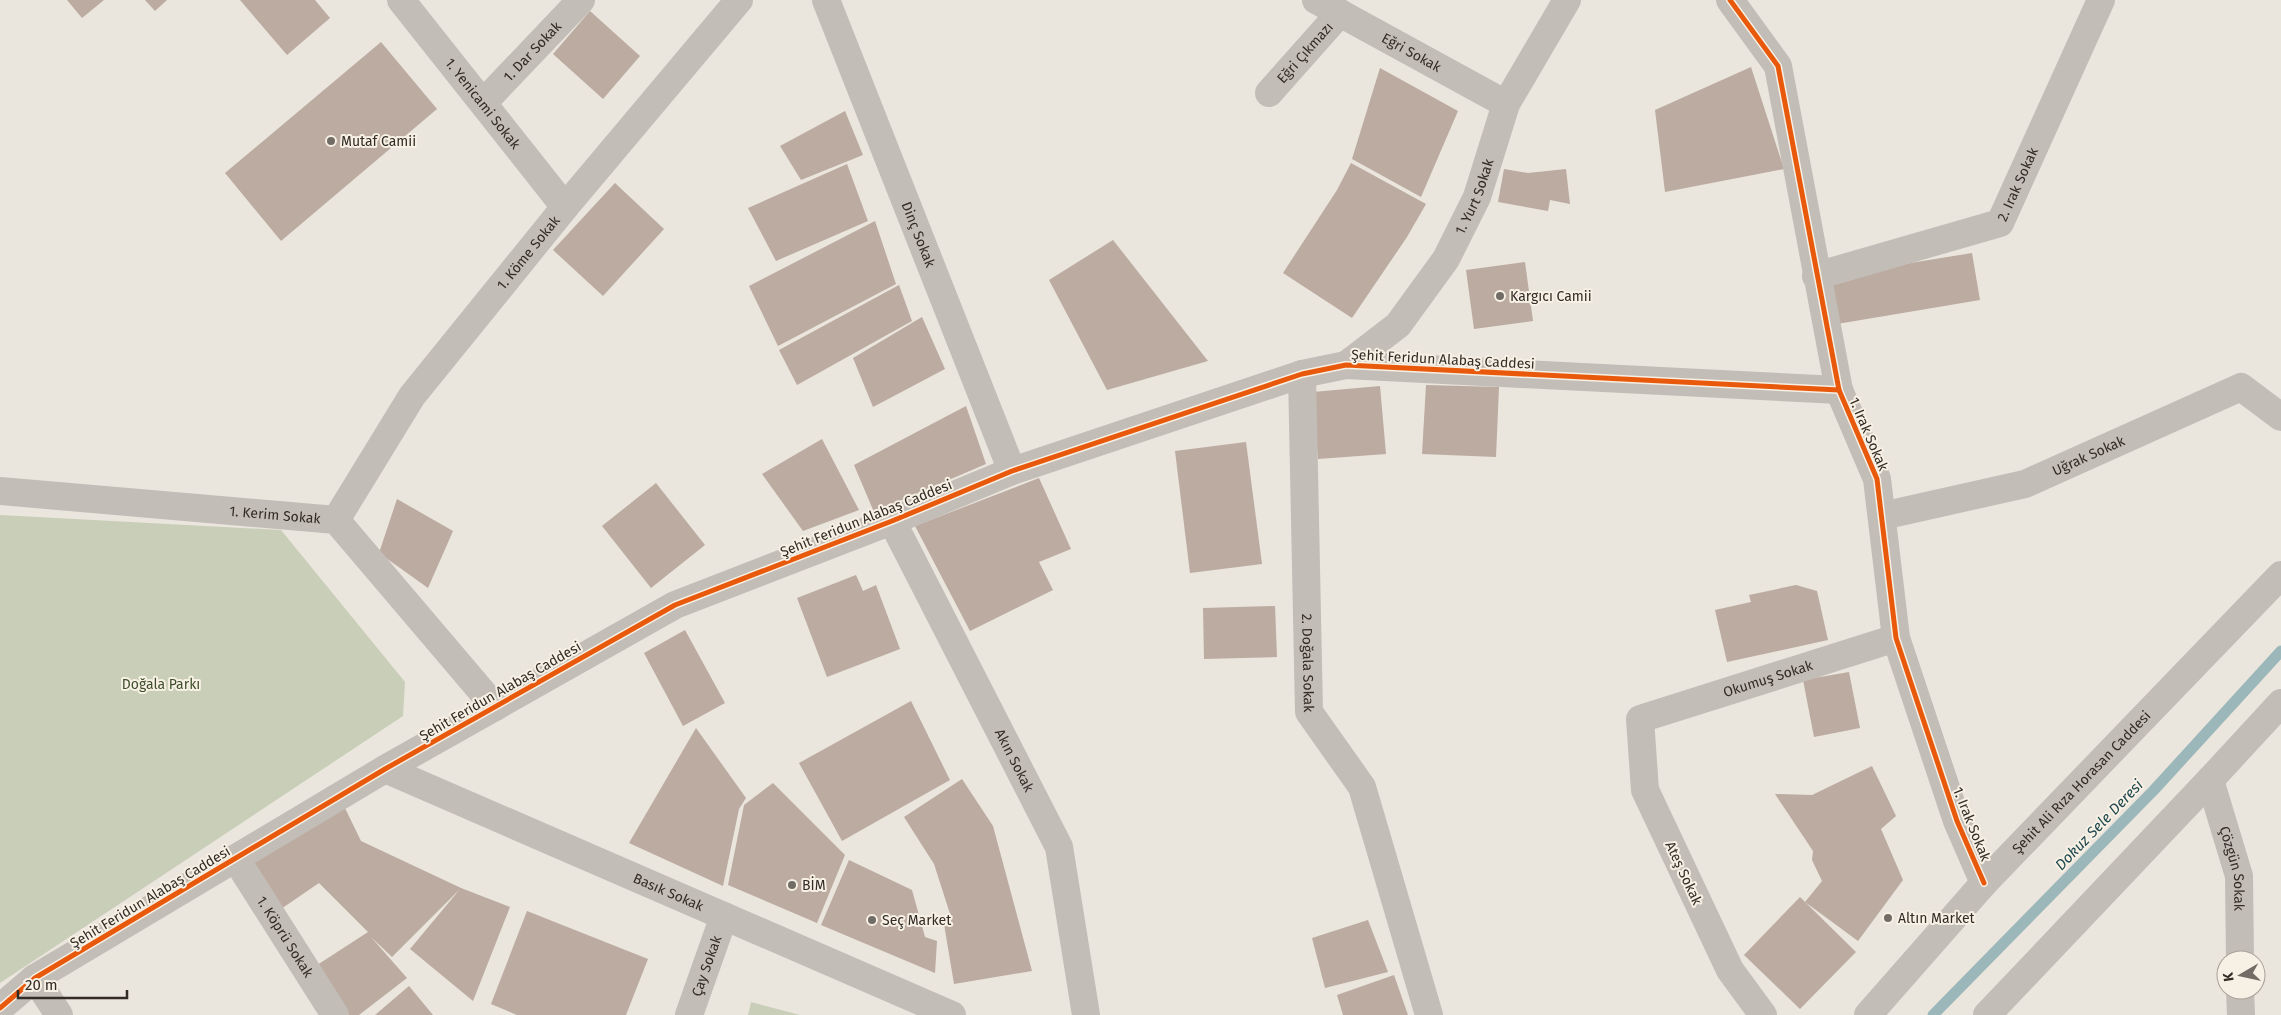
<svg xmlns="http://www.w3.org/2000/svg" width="2281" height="1015" font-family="'Fira Sans',sans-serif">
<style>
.green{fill:#c9ceb8}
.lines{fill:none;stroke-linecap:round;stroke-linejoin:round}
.stream{stroke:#9cb7b9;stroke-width:11}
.building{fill:#bcaba0}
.minor{stroke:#c2bdb7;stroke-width:28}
.cycleway-casing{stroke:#f7f0e4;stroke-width:8}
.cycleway{stroke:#e8590c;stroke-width:5}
.poi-dot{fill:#726c66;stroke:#f7f0e4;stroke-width:2}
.labels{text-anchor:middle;stroke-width:4;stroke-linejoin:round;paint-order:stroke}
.street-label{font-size:14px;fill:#322b26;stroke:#f7f0e4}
.poi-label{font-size:14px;fill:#322b26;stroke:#f7f0e4;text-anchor:start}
.park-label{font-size:14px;fill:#3f4e2c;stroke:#f7f0e4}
.water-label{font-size:15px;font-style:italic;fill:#1f4850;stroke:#f7f0e4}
</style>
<rect width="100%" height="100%" fill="#eae5dd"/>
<g class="green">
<path d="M0 515 281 530 405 682 403 716 0 983Z"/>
<path d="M751 1002 800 1015H748Z"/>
</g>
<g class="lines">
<path class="stream" d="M1933 1015 2154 790 2281 651"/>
</g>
<g class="building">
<path d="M67 0H104L82 18Z"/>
<path d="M145 0H167L155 11Z"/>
<path d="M240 0H315L330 18 287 55Z"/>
<path d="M590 11 640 56 603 99 553 54Z"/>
<path d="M381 42 437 109 281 241 225 173Z"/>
<path d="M1751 67 1784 169 1665 192 1655 110Z"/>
<path d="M1380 68 1458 111 1421 197 1352 159Z"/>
<path d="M845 111 863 155 801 180 780 146Z"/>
<path d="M1351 163 1426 204 1407 237 1352 318 1283 273 1337 190Z"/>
<path d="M847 164 868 221 776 261 748 208Z"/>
<path d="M1504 169 1528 173 1566 169 1570 204 1550 200 1548 211 1498 202Z"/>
<path d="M615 183 664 229 603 296 553 250Z"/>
<path d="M875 221 896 284 778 346 749 286Z"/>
<path d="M1113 240 1208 361 1107 390 1049 280Z"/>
<path d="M1972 253 1980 300 1837 324 1830 276Z"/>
<path d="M1525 262 1533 321 1474 329 1466 270Z"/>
<path d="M899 285 912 321 797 385 779 350Z"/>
<path d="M922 317 945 369 873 407 853 358Z"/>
<path d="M1426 385 1499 387 1496 457 1422 454Z"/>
<path d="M1380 386 1386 454 1318 459 1313 392Z"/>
<path d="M966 406 986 464 874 512 854 465Z"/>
<path d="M822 439 859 510 803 531 762 474Z"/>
<path d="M1246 442 1262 564 1190 573 1175 451Z"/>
<path d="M1039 478 1071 549 1039 562 1053 590 970 631 915 526Z"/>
<path d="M656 483 705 545 651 588 602 526Z"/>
<path d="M397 499 453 531 428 588 379 553Z"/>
<path d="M856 575 863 591 876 585 900 649 827 677 797 598Z"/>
<path d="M1796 585 1817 591 1828 640 1727 662 1715 610 1751 602 1749 595Z"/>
<path d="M1275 606 1277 657 1204 659 1203 608Z"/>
<path d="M685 630 725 703 683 726 644 653Z"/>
<path d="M1849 672 1860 728 1814 737 1803 680Z"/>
<path d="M911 701 950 780 842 841 799 763Z"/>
<path d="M696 728 746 798 739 809 723 886 629 843Z"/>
<path d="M1872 766 1896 816 1881 829 1903 880 1858 941 1805 902 1822 881 1812 860 1813 851 1775 794 1812 795Z"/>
<path d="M962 779 993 826 1032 971 954 984 943 918 952 920 934 864 904 817Z"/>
<path d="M773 783 845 855 817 923 728 885 744 805Z"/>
<path d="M343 804 361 841 461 888 510 907 473 1001 410 949 460 889 392 957 371 937 407 978 359 1015H339L311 969 368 932 319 883 278 911 252 864Z"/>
<path d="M849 860 912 890 925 937 937 941 935 973 821 925Z"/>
<path d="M1800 897 1856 952 1800 1009 1744 955Z"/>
<path d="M527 911 648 959 626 1015H517L491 1004Z"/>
<path d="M1368 920 1388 972 1325 988 1312 938Z"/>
<path d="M1394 975 1408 1015H1343L1337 995Z"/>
<path d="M409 986 433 1015H375Z"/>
</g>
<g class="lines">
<g class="minor">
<path id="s1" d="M401 0 565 207"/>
<path id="s2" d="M826 0 1012 471"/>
<path id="s3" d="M1316 0 1506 104"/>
<path d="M1730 0 1778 66 1839 390 1877 479 1896 638 1957 821 1984 883"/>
<path id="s4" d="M1269 93 1340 13"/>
<path id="s5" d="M484 102 581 0"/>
<path id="s6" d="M1816 276 2000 223 2101 0"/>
<path id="s7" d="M1346 365 1398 325 1446 259 1477 197 1506 104 1567 0"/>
<path id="s8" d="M1302 374 1309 712 1362 787 1429 1015"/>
<path id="s9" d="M0 491 336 520 495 707"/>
<path id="s10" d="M1882 516 2025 484 2241 387 2281 417"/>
<path id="s11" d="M336 520 412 396 565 207 739 0"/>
<path id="s12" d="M892 521 1059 847 1086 1015"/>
<path id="s13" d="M385 769 952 1015"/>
<path id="s14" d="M2210 780 2239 876 2240 960"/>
<path id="s15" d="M236 859 335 1015"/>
<path d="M35 978 59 1015"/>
<path d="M2240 990 2241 1015"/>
<path d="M0 1008 35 978 385 769 675 605 892 521 1012 471 1302 374 1346 365 1839 390"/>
<path id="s16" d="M689 1015 724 916"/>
<path id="s17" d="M1763 1015 1730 970 1645 790 1640 719 1896 638"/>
<path id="s18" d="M1868 1015 1984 883 2281 575"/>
<path d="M1987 1015 2210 780 2281 703"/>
</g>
<defs>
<g id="cycleway">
<path d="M1730 0 1778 66 1839 390 1877 479 1896 638 1957 821 1984 883"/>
<path d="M0 1008 35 978 385 769 675 605 892 521 1012 471 1302 374 1346 365 1839 390"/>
</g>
</defs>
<use href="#cycleway" class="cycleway-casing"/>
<use href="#cycleway" class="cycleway"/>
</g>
<g class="poi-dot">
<circle cx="331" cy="141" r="5"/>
<circle cx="1500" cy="296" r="5"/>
<circle cx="792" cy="885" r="5"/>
<circle cx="1888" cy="918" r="5"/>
<circle cx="872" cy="920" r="5"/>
</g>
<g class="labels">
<g class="street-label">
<text dy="5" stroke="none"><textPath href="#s5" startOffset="70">1. Dar Sokak</textPath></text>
<text dy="5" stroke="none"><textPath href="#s3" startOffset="109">Eğri Sokak</textPath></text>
<text dy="5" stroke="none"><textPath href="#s4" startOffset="54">Eğri Çıkmazı</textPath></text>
<text dy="5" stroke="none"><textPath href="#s1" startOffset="132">1. Yenicami Sokak</textPath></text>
<text dy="5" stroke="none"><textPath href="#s6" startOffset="234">2. Irak Sokak</textPath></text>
<text dy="5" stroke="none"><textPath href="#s7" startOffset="216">1. Yurt Sokak</textPath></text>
<text dy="5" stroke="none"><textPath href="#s2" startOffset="252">Dinç Sokak</textPath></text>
<text dy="5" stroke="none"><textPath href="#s11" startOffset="330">1. Köme Sokak</textPath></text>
<text transform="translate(1443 359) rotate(3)" y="5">Şehit Feridun Alabaş Caddesi</text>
<text transform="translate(1869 434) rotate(67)" y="5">1. Irak Sokak</text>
<text dy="5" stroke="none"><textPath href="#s10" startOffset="216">Uğrak Sokak</textPath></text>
<text dy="5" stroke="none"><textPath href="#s9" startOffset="276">1. Kerim Sokak</textPath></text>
<text transform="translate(866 518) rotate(-22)" y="5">Şehit Feridun Alabaş Caddesi</text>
<text dy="5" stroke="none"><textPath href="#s8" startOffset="289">2. Doğala Sokak</textPath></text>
<text dy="5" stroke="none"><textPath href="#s17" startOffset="460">Okumuş Sokak</textPath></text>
<text transform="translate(500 691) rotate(-30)" y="5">Şehit Feridun Alabaş Caddesi</text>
<text dy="5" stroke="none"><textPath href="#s12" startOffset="269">Akın Sokak</textPath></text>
<text dy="5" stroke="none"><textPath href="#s18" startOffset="316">Şehit Ali Rıza Horasan Caddesi</textPath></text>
<text transform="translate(1972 824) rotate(68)" y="5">1. Irak Sokak</text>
<text dy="5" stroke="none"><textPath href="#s14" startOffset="92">Çözgün Sokak</textPath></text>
<text transform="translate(1684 873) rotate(65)" y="5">Ateş Sokak</text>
<text dy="5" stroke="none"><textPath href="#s13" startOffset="309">Basık Sokak</textPath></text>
<text transform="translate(150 897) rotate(-31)" y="5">Şehit Feridun Alabaş Caddesi</text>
<text dy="5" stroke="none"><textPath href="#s15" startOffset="92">1. Köprü Sokak</textPath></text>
<text dy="5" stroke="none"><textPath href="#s16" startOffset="52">Çay Sokak</textPath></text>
</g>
<g class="poi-label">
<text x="341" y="146">Mutaf Camii</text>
<text x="1510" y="301">Kargıcı Camii</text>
<text x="802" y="890">BİM</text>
<text x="1898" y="923">Altın Market</text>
<text x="882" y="925">Seç Market</text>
</g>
<g class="park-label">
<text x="161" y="689">Doğala Parkı</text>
</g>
<g class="water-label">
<text transform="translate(2099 825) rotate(-46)" y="5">Dokuz Sele Deresi</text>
</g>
</g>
<g transform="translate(2241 975) rotate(261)"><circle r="24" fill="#f7f0e4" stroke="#a8a198"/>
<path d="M0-4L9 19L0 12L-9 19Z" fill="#726c66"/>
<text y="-8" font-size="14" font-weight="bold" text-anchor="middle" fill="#322b26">K</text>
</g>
<path d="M18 990v8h109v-8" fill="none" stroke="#322b26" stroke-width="2.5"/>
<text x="25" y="990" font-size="15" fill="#322b26" stroke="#f7f0e4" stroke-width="4" paint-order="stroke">20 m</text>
</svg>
